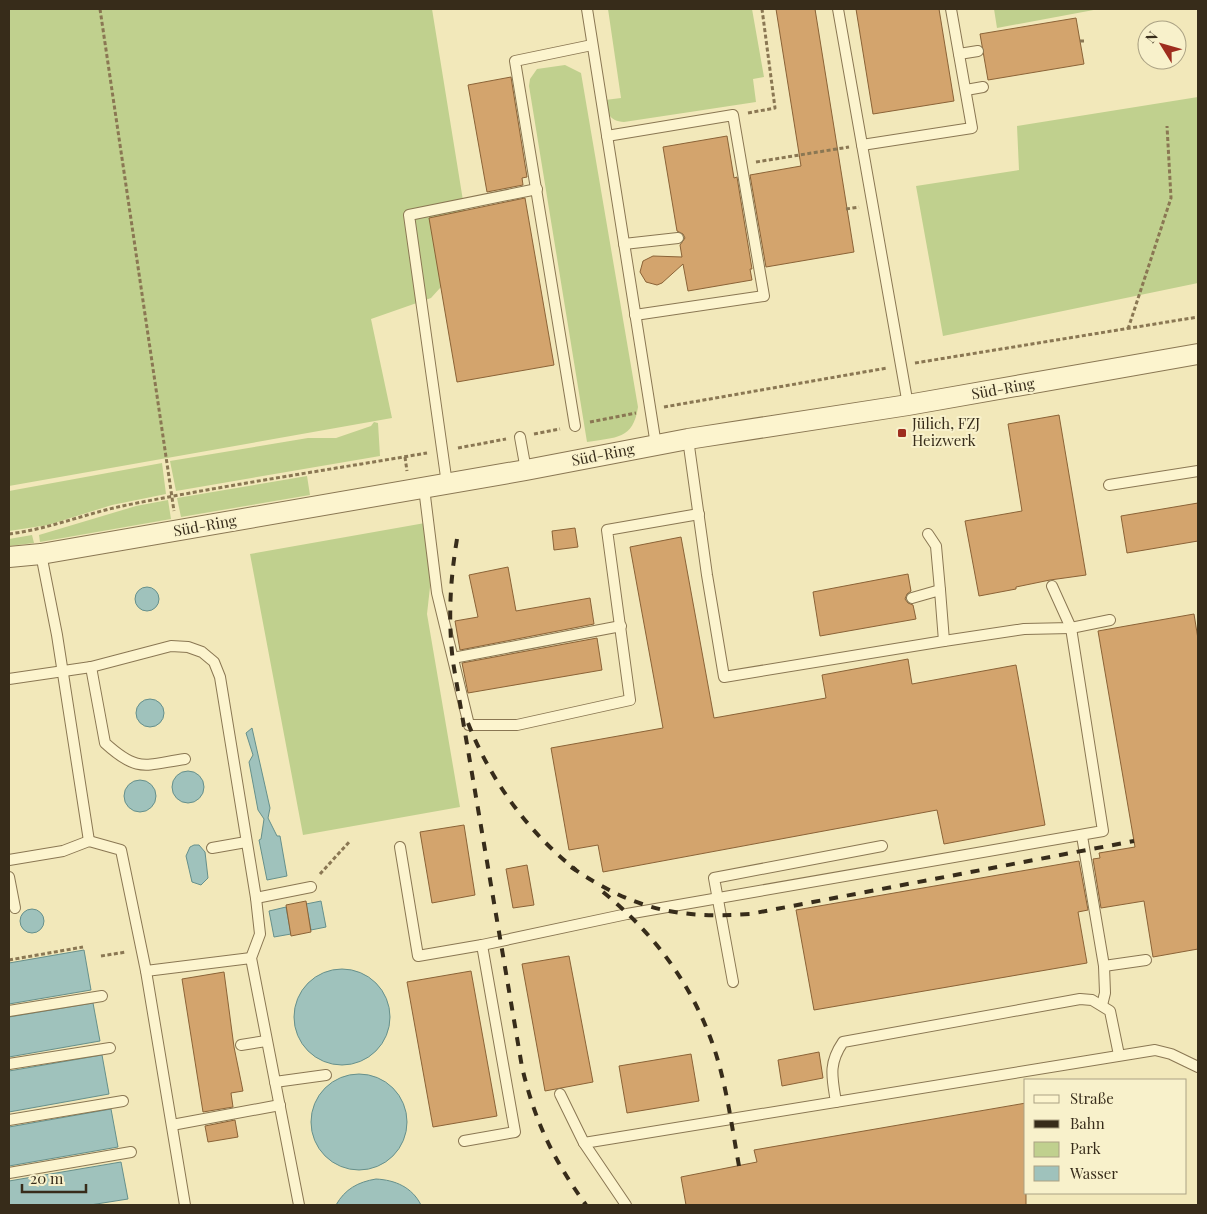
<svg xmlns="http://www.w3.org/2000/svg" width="1207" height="1214" font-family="'Playfair Display',serif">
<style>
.green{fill:#c0d08e}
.water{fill:#9fc2bc;stroke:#66908b}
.building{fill:#d3a46d;stroke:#8b6337}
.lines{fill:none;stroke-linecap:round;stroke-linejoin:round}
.service-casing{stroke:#8a7753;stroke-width:12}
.minor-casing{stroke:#8a7753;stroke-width:22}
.path{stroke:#8a7753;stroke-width:3;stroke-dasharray:4 2.5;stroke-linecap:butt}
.service{stroke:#fcf4ce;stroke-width:10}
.minor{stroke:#fcf4ce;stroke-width:20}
.rail{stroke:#372c1a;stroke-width:4;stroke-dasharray:9 9;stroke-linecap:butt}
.poi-dot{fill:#9e2d1e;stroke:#f8f1cb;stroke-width:2}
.labels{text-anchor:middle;stroke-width:4;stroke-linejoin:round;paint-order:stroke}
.street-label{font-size:15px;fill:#372c1a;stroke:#f8f1cb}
.poi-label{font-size:15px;fill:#372c1a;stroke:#f8f1cb;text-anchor:start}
</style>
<rect width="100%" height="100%" fill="#f2e8ba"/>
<g class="green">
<path d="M9 9H432L465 213 450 277 431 298 371 319 392 418 9 486Z"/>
<path d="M608 9H752L764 77 753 79 756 102 624 122C609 121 607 113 605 100L621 98Z"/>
<path d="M994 9H1099L997 28Z"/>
<path d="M565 65 581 73 638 407C633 440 616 437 587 442L529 86 530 79 537 69Z"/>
<path d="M1198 97V283L943 336 916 186 1019 170 1017 126Z"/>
<path d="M374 422 378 423 380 456 176 491 170 461 308 438H336L371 426Z"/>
<path d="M162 463 166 494 112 505 48 525 9 531V491Z"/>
<path d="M307 476 310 495 181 517 177 498Z"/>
<path d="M168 500 171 519 40 542 39 535 136 506Z"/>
<path d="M425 523 432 569 427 614 460 807 303 835 250 554Z"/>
<path d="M32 535 34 543 9 546V539Z"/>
</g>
<g class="water">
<circle cx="147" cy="599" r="12"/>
<circle cx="150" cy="713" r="14"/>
<path d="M252 728 270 808 268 818 277 836H280L287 876 267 880 259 840 261 839 264 819 258 810 249 762 253 755 246 733Z"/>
<circle cx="188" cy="787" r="16"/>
<circle cx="140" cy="796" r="16"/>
<path d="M194 845H199L205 852 208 878 201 885 192 882 186 856 190 847Z"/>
<path d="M321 901 326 927 311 930 306 904Z"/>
<path d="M286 907 291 934 274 937 269 911Z"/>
<circle cx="32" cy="921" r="12"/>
<path d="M84 950 91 990 9 1004V963Z"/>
<circle cx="342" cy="1017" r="48"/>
<path d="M93 1003 100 1041 9 1057V1017Z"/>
<path d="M102 1055 109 1094 9 1112V1071Z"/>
<circle cx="359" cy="1122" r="48"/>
<path d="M111 1109 118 1147 9 1166V1127Z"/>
<path d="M121 1162 128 1199 90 1205H9V1181Z"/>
<path d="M376 1179C395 1180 412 1187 421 1205H336C345 1189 358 1182 376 1179Z"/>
</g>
<g class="building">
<path d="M776 9H815L854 252 766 267 750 175 801 166Z"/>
<path d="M856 9H939L954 101 873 114Z"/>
<path d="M1076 18 1084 64 988 80 980 34Z"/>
<path d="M511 77 527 177 522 178 523 185 487 192 468 85Z"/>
<path d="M727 136 734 178 737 177 752 269H750L752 280 688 291 683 264 662 283 657 285 646 282 640 272 643 261 653 256 682 257 680 245 685 238 683 234 677 231 663 147Z"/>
<path d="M525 198 554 365 457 382 429 218Z"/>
<path d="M1059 415 1086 575 1050 580 1016 587V589L979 596 965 521 1022 511 1008 424Z"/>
<path d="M1198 503V541L1127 553 1121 516Z"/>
<path d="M575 528 578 547 554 550 552 531Z"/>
<path d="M681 537 714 718 826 698 822 675 908 659 912 684 1016 665 1045 825 944 844 937 810 603 872 598 845 569 850 551 748 663 728 630 547Z"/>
<path d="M508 567 516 611 590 598 594 624 460 650 455 621 478 617 469 575Z"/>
<path d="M908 574 911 591 907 594 905 599 908 603 913 605 916 619 820 636 813 592Z"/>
<path d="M1194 614 1198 639V949L1153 957 1144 901 1101 908 1093 859 1100 858 1099 853 1135 847 1098 631Z"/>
<path d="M597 638 602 670 468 693 462 663Z"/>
<path d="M464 825 475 895 432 903 420 832Z"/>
<path d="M1079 861 1088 910 1078 912 1087 963 814 1010 796 910Z"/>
<path d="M527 865 534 905 513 908 506 869Z"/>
<path d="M306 901 311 932 291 936 286 905Z"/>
<path d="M569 956 593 1082 545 1091 522 964Z"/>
<path d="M471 971 497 1116 433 1127 407 982Z"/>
<path d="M224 972 234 1047 243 1091 231 1093 233 1107 203 1112 182 979Z"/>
<path d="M819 1052 823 1078 782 1086 778 1060Z"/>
<path d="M691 1054 699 1101 627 1113 619 1066Z"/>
<path d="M1026 1103V1205H686L681 1177 757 1162 754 1150Z"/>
<path d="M235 1120 238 1137 208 1142 205 1126Z"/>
</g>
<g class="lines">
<defs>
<g id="service">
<path d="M587 9 656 445"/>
<path d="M838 9 908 405"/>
<path d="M959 54 978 51"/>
<path d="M966 90 983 87"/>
<path d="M607 136 733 115 764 296 635 315"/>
<path d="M862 145 972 128 951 9"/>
<path d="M624 244 678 238"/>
<path d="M575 426 515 61 592 45"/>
<path d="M520 437 526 470"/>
<path d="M688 439 707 575 724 677 944 641 940 590 912 598"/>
<path d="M447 484 409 215 537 189"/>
<path d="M1109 485 1198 471"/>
<path d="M424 488 437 593 469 725H517L630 700 607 530 699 514"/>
<path d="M928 534 936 546 940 590"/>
<path d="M41 554 57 635 89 841"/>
<path d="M944 641 1024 629 1071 628 1110 620"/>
<path d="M453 658 621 626"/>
<path d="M91 667 105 743C138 773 144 765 185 759"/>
<path d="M9 679 91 667 171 646 188 647 202 652 214 662 220 677 256 898 260 934 251 958 299 1205"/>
<path d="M1082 836 1104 966 1146 960"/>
<path d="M400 847 418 956 482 945"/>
<path d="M212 848 246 842"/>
<path d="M9 860 63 851 89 841 121 850 146 971 185 1205"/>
<path d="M9 877 15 908"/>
<path d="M256 898 311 887"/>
<path d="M146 971 251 958"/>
<path d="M733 982 714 878 882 846"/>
<path d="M1102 1005 1105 993 1104 966"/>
<path d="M9 1011 102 996"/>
<path d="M241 1045 266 1041"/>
<path d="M9 1064 110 1048"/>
<path d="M275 1082 326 1075"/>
<path d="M560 1094 584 1143 626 1205"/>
<path d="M836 1102C832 1077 828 1064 843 1042L1080 999 1092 1000 1110 1011 1119 1055"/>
<path d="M9 1120 123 1101"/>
<path d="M172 1125 280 1105"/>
<path d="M464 1141 515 1132 482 945 627 914 1103 831 1071 628 1052 586"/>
<path d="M584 1143 1155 1050 1171 1054 1198 1067"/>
<path d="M9 1173 131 1152"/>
</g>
<path id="minor" d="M9 557 41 554 526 470 688 439 908 405 1198 354"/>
</defs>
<use href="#service" class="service-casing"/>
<use href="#minor" class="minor-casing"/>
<g class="path">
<path d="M100 9 174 511"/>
<path d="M1080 41H1085"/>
<path d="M748 113 775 108 762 9"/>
<path d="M756 162 849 147"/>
<path d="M846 209 859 207"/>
<path d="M1128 329 1171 198 1167 126"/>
<path d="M915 363 1198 317"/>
<path d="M664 407 887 368"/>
<path d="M590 422 636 413"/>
<path d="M534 434 560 429"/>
<path d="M458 448 506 439"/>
<path d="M405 457 407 471"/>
<path d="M9 534C49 529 87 513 127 505 227 485 327 470 427 453"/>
<path d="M320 874 350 841"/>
<path d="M101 956 126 952"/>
<path d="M9 960 83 947"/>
</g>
<use href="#service" class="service"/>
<use href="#minor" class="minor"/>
<g class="rail">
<path d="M457 539C450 581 448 620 453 662L522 1067C535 1122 553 1159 586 1205"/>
<path d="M468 723C491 781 527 831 576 870"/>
<path d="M571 867C633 909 676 919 750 914L1134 841"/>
<path d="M603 892C655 934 694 987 715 1051 727 1088 732 1128 739 1166"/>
</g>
</g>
<rect class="poi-dot" x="897" y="428" width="10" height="10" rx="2.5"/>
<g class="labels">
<g class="street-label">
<text transform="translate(1003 389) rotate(-10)" y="5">Süd-Ring</text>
<text transform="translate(603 455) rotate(-11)" y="5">Süd-Ring</text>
<text transform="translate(205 526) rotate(-10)" y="5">Süd-Ring</text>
</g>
<g class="poi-label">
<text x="912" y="429">Jülich, FZJ<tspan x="912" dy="17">Heizwerk</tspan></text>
</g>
</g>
<rect width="1207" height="1214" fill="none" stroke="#372c1a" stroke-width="20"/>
<rect x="1024" y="1079" width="162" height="115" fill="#f8f1cb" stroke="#aba284"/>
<rect x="1034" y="1095" width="25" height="8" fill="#fcf4ce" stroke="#aba284"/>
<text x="1070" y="1104" font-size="15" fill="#372c1a">Straße</text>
<rect x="1034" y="1120" width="25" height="8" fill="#372c1a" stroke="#aba284"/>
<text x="1070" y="1129" font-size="15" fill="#372c1a">Bahn</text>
<rect x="1034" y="1142" width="25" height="15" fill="#c0d08e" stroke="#aba284"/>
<text x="1070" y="1154" font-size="15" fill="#372c1a">Park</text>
<rect x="1034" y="1166" width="25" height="15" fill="#9fc2bc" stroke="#aba284"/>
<text x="1070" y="1179" font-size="15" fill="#372c1a">Wasser</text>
<g transform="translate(1162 45) rotate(307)"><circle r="24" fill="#f8f1cb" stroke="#aba284"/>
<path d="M0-4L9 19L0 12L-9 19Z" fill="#9e2d1e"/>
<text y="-8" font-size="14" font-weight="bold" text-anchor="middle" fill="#372c1a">N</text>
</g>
<path d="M22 1184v8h64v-8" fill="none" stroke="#372c1a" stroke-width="2.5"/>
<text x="30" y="1184" font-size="15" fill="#372c1a" stroke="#f8f1cb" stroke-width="4" paint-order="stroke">20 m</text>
</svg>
